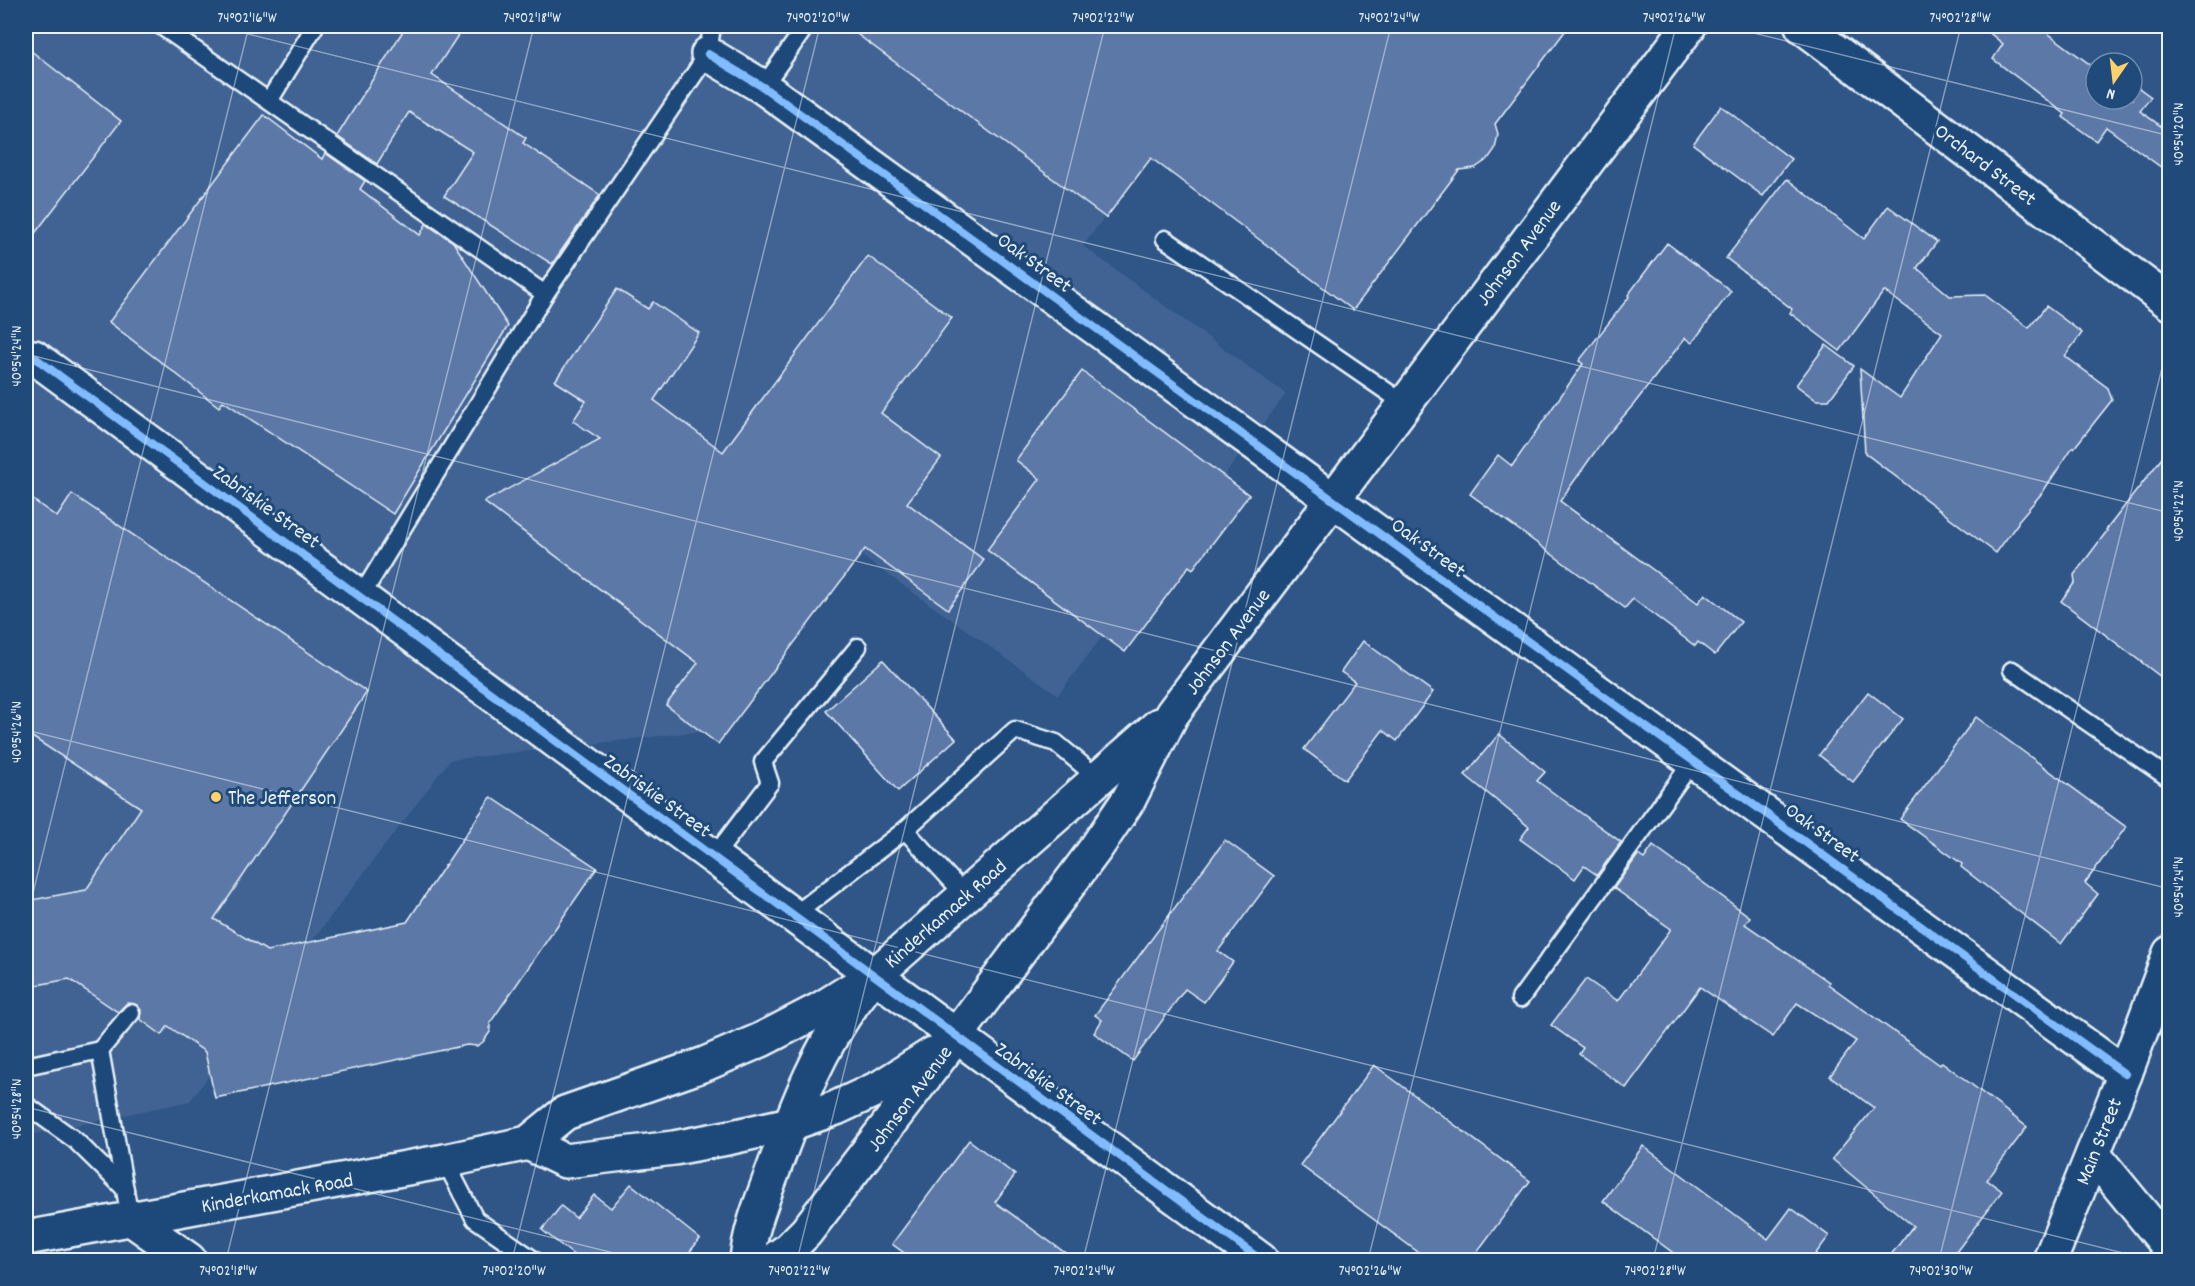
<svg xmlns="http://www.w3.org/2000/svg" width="2195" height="1286" font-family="Dekko,sans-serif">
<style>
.built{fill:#3f6393}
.building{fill:#5b78a7;stroke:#e8f1f8;stroke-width:1.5}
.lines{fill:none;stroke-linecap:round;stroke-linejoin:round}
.lane-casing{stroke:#e8f1f8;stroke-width:21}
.street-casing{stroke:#e8f1f8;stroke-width:38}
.secondary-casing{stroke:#e8f1f8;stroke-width:38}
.lane{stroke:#1f4a7a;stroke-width:16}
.street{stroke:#1f4a7a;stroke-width:33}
.secondary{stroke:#1f4a7a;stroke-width:33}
.cycleway-casing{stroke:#1f4a7a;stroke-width:11}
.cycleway{stroke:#80bcff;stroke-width:8}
.ticks{fill:none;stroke:#e8f1f8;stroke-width:1.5;stroke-opacity:0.45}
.poi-dot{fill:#ffd166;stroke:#1f4a7a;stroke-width:2}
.labels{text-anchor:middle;stroke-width:6;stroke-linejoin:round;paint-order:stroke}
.street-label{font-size:21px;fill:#e8f1f8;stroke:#1f4a7a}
.poi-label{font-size:21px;fill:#e8f1f8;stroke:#1f4a7a;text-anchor:start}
.neatline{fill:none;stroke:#e8f1f8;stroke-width:2}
.ticks-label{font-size:15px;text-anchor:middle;fill:#e8f1f8}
</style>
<rect width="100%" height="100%" fill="#2f5687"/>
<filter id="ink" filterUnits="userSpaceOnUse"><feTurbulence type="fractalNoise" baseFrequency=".0167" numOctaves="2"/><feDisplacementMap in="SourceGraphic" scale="12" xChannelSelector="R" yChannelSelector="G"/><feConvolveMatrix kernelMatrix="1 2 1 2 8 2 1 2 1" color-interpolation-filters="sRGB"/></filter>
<g filter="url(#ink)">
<path class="built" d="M26 26H1245L1083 246 1286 394 1058 695 846 545 712 730 450 760 190 1101 26 1136Z"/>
<g class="building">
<path d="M406 26H464L432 75 526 138 523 143 600 195 552 264 444 196 473 152 409 112 377 164 337 136Z"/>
<path d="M846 26H1569L1495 124 1498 134 1495 149 1488 159 1475 168 1459 170 1353 310 1151 158 1106 218Z"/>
<path d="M1981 26H2038L2096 69V99H2132V83L2151 97 2140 111 2169 132V173L2106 127 2096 141 2063 117 2065 114 1993 59 2003 44Z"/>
<path d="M26 47 121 121 26 245Z"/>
<path d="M1721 106 1791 159 1763 196 1693 144Z"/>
<path d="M264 115 322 159 325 153 365 181 360 189 420 235 426 224 453 242 508 326 393 514 223 401 219 407 109 322Z"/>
<path d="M1787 179 1864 239 1888 206 1937 242 1917 268 1950 296 1985 295 2029 328 2046 306 2082 333 2065 356 2108 388 2112 400 2074 448H2072L2042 493 2018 521V523L1996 553 1865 453 1860 369 1900 398 1942 333 1884 291 1840 351 1790 313 1792 309 1726 258Z"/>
<path d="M1667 243 1731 291 1692 343 1685 338 1634 404 1604 439 1560 501 1698 603 1705 594 1741 622 1715 655 1698 642 1695 646 1633 599 1625 608 1470 494 1498 455 1512 466 1583 364 1579 361 1629 297 1628 295Z"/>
<path d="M868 256 952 318 881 413 941 458 907 503 984 560 948 609 865 549 718 744 666 705 698 663 484 502 600 439 573 421 586 401 555 381 617 289 648 309 653 302 699 333 654 400 723 452Z"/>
<path d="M1826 345 1854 366 1829 400H1816L1796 385Z"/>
<path d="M1082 371 1249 495 1193 569 1189 566 1125 652 987 550 1040 479 1016 460Z"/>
<path d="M2169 449V683L2061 601 2075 582 2074 575 2107 531 2106 530Z"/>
<path d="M72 494 367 692 214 919 267 951 407 922 491 797 597 868 490 1023V1032L483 1042 477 1046 467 1045 215 1098 205 1052 168 1026 162 1035 140 1019 141 1010 137 1005 127 1003 118 1012 69 979 26 987V901L86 890 141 808 26 733V495L57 517Z"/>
<path d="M1363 641 1433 692 1397 741 1383 730 1345 780 1304 749 1355 682 1341 672Z"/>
<path d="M883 660 956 739 898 791 826 711Z"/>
<path d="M1868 692 1903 719 1853 782 1819 755Z"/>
<path d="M1976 717 2126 827 2085 883 2098 894 2061 944 1961 867 1962 864 1900 819Z"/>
<path d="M1499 734 1545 772 1537 781 1621 842 1597 875 1584 866 1575 879 1520 839 1529 827 1465 775Z"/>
<path d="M1225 840 1274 876 1218 951 1233 962 1204 1002 1185 989 1133 1061 1094 1033 1102 1020 1095 1015Z"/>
<path d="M1653 846 1750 917 1745 924 1829 982 1828 984 1940 1065 1942 1062 2027 1127 1987 1180 2002 1191 1950 1260H1887L1913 1226 1832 1159 1874 1108 1830 1076 1856 1041 1797 1003 1773 1037 1700 987 1626 1088 1579 1054 1583 1048 1551 1025 1586 979 1618 1001 1671 929 1614 888 1638 855 1644 859Z"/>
<path d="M1374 1065 1530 1181 1471 1260H1429L1300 1165Z"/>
<path d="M969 1140 1015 1175 995 1202 1075 1260H914L892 1244Z"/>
<path d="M1643 1146 1768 1239 1791 1208 1829 1236 1811 1260H1683L1603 1201Z"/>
<path d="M631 1184 700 1239 683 1260H580L542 1230 561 1206 576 1218 594 1195 611 1208Z"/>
</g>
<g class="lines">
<defs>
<g id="lane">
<path d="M161 26 545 294 360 598"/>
<path d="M763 87 806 26"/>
<path d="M269 101 315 26"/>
<path d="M1165 239 1405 404"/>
<path d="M545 294 708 54 712 26"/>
<path d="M2012 670 2170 779"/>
<path d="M713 858 770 783 763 762 858 647"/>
<path d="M965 895 905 830 1015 730 1056 743 1099 779"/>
<path d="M793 916 905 830"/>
<path d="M1520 999 1693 761"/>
<path d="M100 1050 131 1013"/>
<path d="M26 1066 100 1050 130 1218"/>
<path d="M26 1105 75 1140 125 1189"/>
<path d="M445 1161 475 1219 534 1260"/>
</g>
<g id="street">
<path d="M1802 26 2170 303"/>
<path d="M708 54 763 87 2125 1074"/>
<path d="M34 357 1261 1260"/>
<path d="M2093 1154 2170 1248"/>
</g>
<g id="secondary">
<path d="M528 1143 565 1161 674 1148 732 1137 790 1124 836 1108 881 1087 933 1054"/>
<path d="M130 1218 189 1260"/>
<path d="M26 1238 445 1161 528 1143 565 1113 705 1064 761 1040 819 1010 875 975 1159 725"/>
<path d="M747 1260C750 1228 763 1198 774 1168 797 1105 820 1044 862 991"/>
<path d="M774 1260 788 1250 806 1232 956 1036 1096 848 1129 799 1172 714 1689 26"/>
<path d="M2050 1260 2125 1074 2170 953"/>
</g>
</defs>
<use href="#lane" class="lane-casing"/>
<use href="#street" class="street-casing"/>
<use href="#secondary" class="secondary-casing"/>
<use href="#lane" class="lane"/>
<use href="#street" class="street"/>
<use href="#secondary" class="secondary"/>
<defs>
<g id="cycleway">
<path d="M708 54 763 87 2125 1074"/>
<path d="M34 357 1261 1260"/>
</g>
</defs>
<use href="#cycleway" class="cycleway-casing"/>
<use href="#cycleway" class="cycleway"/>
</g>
</g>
<path class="ticks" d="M216 26 2170 513M1725 26 2170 136M26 354 2170 889M26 730 2151 1260M26 921 249 26M26 1107 642 1260M226 1260 534 26M512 1260 820 26M797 1260 1105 26M1083 1260 1391 26M1368 1260 1676 26M1653 1260 1961 26M1939 1260 2170 336"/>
<circle class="poi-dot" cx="216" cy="797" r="6"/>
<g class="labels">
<g class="street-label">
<text transform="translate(1986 164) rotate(37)" y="7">Orchard Street</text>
<text transform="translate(1518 252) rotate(-53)" y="7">Johnson Avenue</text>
<text transform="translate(1035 262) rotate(36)" y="7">Oak Street</text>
<text transform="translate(267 506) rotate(36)" y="7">Zabriskie Street</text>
<text transform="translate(1429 547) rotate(36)" y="7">Oak Street</text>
<text transform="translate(1227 641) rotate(-53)" y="7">Johnson Avenue</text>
<text transform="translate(658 795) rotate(36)" y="7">Zabriskie Street</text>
<text transform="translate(1823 832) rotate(36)" y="7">Oak Street</text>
<text transform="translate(945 913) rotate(-41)" y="7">Kinderkamack Road</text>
<text transform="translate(1049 1083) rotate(36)" y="7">Zabriskie Street</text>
<text transform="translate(909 1098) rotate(-53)" y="7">Johnson Avenue</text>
<text transform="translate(2098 1141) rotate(-68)" y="7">Main Street</text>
<text transform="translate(277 1192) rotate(-10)" y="7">Kinderkamack Road</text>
</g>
<g class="poi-label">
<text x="228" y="804">The Jefferson</text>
</g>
</g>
<rect width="2195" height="1286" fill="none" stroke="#1f4a7a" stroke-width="66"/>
<g transform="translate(2114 81) rotate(194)"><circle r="28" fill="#1f4a7a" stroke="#6f8dac" stroke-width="1.5"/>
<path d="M0-4.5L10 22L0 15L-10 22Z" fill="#ffd166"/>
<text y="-9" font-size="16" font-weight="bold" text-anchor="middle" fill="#e8f1f8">N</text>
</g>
<rect x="33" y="33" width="2129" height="1220" class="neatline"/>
<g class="ticks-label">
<text x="247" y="22">74°02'16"W</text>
<text x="532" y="22">74°02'18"W</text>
<text x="818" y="22">74°02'20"W</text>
<text x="1103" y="22">74°02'22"W</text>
<text x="1389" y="22">74°02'24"W</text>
<text x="1674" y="22">74°02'26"W</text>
<text x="1960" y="22">74°02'28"W</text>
<text transform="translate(2178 134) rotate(-90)" y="5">40°54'20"N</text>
<text transform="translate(16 356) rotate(-90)" y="5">40°54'24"N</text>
<text transform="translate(2178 511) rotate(-90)" y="5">40°54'22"N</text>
<text transform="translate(16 732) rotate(-90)" y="5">40°54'26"N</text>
<text transform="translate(2178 887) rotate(-90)" y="5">40°54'24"N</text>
<text transform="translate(16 1109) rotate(-90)" y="5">40°54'28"N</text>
<text x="228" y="1275">74°02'18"W</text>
<text x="514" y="1275">74°02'20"W</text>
<text x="799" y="1275">74°02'22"W</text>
<text x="1084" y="1275">74°02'24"W</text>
<text x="1370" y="1275">74°02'26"W</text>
<text x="1655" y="1275">74°02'28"W</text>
<text x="1941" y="1275">74°02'30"W</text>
</g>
</svg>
